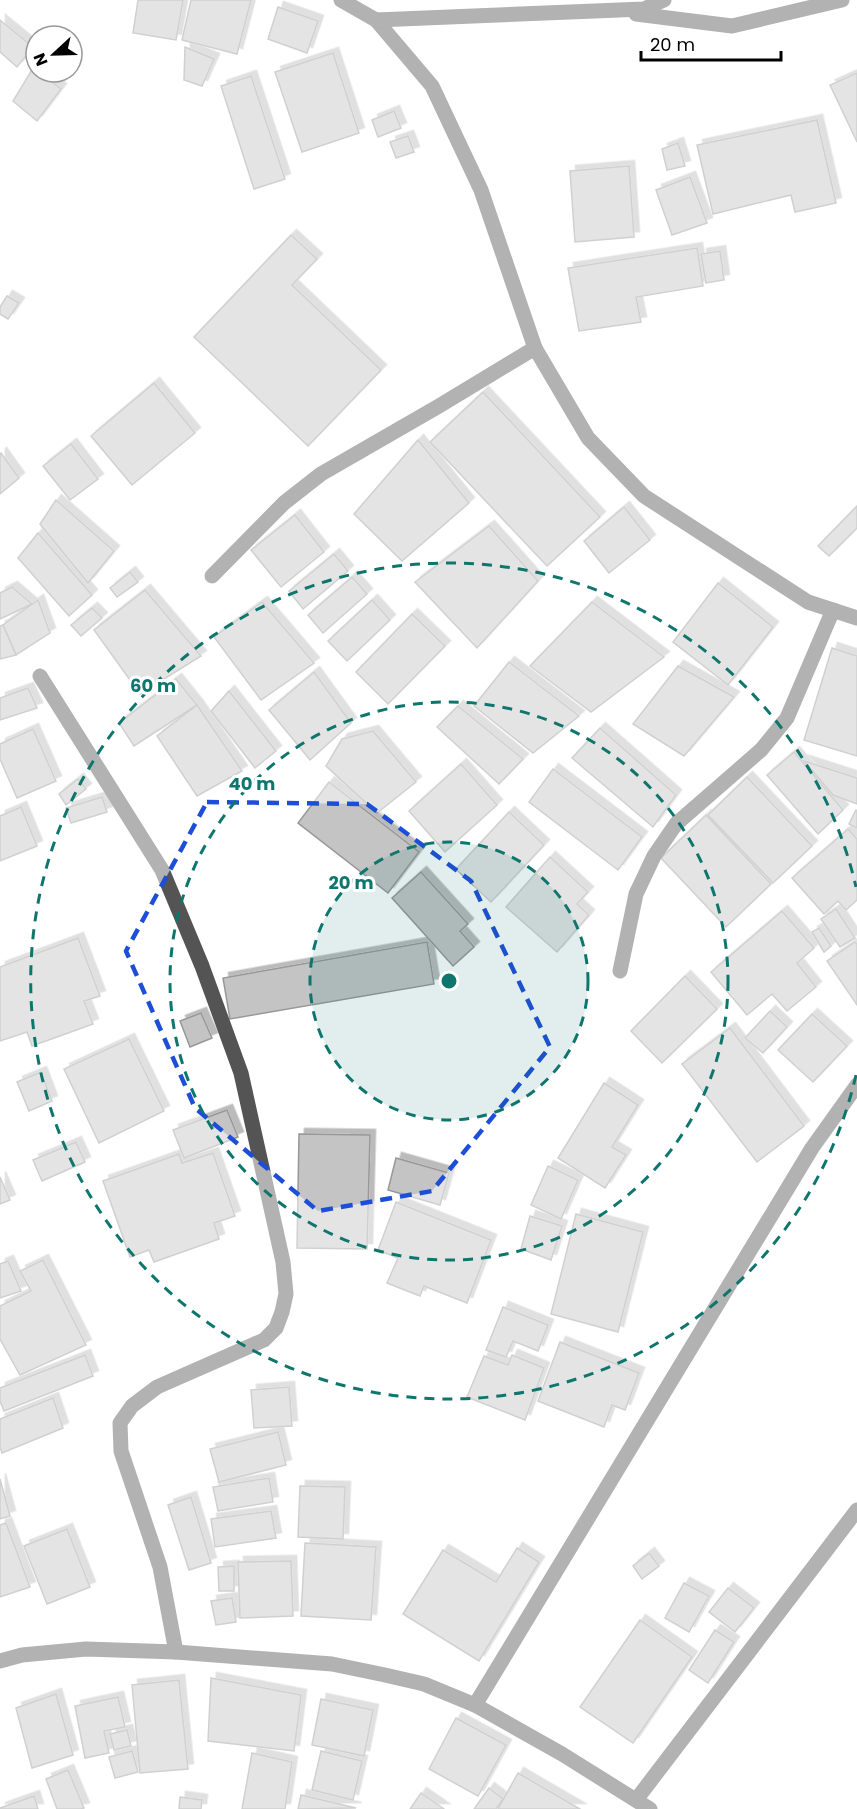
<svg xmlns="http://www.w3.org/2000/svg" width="857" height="1809" font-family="Poppins,sans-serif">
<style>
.building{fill:#c4c4c4;stroke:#989898;stroke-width:1.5;filter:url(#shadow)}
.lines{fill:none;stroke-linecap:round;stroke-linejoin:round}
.minor{stroke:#545454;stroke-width:15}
.marked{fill:none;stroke:#1d4ed8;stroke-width:4.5;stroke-dasharray:12 8;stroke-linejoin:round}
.ring{fill:none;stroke:#0f766e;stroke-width:3;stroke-dasharray:10 8}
.centre{fill:#0f766e;stroke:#fff;stroke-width:3}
.ring-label{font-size:18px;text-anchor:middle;font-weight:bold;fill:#0f766e;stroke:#fff;stroke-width:6;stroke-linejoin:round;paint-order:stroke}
</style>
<defs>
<filter id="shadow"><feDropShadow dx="5.5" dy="-5.5" stdDeviation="0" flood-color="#0004"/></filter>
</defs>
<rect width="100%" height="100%" fill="#fff"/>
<g class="building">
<path d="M138 0H183L176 40 133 33Z"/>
<path d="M191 0H251L237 54 182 40Z"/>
<path d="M278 7 318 21 307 53 268 39Z"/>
<path d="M0 20 33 47 17 67 0 52Z"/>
<path d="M185 47 214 59 202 86 184 80Z"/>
<path d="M333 53 359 133 302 152 275 72Z"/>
<path d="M33 68 36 72H39L61 89 37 121 13 101Z"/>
<path d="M857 73V142L830 85Z"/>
<path d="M251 76 285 179 254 189 221 86Z"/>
<path d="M394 111 401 128 378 137 372 120Z"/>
<path d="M817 120 836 203 795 212 791 195 713 214 697 145Z"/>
<path d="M408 136 414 152 396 158 390 142Z"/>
<path d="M678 143 685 166 667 170 662 149Z"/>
<path d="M629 166 634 237 575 242 570 171Z"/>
<path d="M690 177 707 223 672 235 656 190Z"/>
<path d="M291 235 317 259 292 285 381 370 308 446 194 337Z"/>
<path d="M697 248 703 286 636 297 641 322 579 331 568 268Z"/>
<path d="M720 251 724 280 706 283 701 254Z"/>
<path d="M7 296 19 303 8 319 0 314V307Z"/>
<path d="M154 383 195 433 132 485 91 436Z"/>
<path d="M483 392 600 517 547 566 430 442Z"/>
<path d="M418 440 469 503 402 561 354 514Z"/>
<path d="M71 444 98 479 70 500 43 466Z"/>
<path d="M1 453 19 478 0 494V454Z"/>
<path d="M56 500 114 551 88 583 40 524Z"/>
<path d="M857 506V528L829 556 818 546Z"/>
<path d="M624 507 650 540 609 573 584 541Z"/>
<path d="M295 515 324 552 281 587 251 550Z"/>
<path d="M489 526 538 581 477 648 415 582Z"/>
<path d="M38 533 92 595 69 616 18 558Z"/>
<path d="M334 554 348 571 303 609 289 591Z"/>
<path d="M130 572 138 582 117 597 110 588Z"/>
<path d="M352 577 367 594 323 633 308 615Z"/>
<path d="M718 583 773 627 728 685 673 642Z"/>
<path d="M12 587 32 604 0 619V593Z"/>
<path d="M145 590 201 656 140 694 94 630Z"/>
<path d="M38 600 50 633 16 655 3 625Z"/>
<path d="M372 600 390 620 347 661 328 641Z"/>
<path d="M262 602 314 663 261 700 214 637Z"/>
<path d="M592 602 664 657 591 712 530 666Z"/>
<path d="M92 608 102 618 81 636 71 625Z"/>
<path d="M412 614 445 646 388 704 356 672Z"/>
<path d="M3 625 16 655 0 659V626Z"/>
<path d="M832 648 857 656V756L804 740Z"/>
<path d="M509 662 579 716 533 753 474 706Z"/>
<path d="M678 666 734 697 684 756 633 724Z"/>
<path d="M314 672 351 723 310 760 269 710Z"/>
<path d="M176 679 197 705 134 746 119 723Z"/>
<path d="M28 688 37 708 0 720V698Z"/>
<path d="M229 691 276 751 255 768 211 711Z"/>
<path d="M197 705 242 771 197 796 157 736Z"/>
<path d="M458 706 523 759 499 784 437 727Z"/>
<path d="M600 728 676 795 653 827 572 758Z"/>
<path d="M33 729 56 781 17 798 0 759V744Z"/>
<path d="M373 731 416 782 377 813 326 766 342 739Z"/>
<path d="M794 752 843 810 818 834 767 775Z"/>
<path d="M804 761 857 778V804L833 795Z"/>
<path d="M461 764 497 805 445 852 409 811Z"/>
<path d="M553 769 642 837 618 870 529 802Z"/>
<path d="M747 777 812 846 773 883 708 815Z"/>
<path d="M78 779 86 789 66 805 59 794Z"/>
<path d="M329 782 419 852 388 893 298 823Z"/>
<path d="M102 797 107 812 71 823 66 808Z"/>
<path d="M21 807 37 846 0 861V816Z"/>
<path d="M856 810 857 811V828L849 824Z"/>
<path d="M509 812 544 845 491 902 456 869Z"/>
<path d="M706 815 771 884 726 927 661 858Z"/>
<path d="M848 829 857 839V900L846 910 838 901 824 914 792 878Z"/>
<path d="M550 857 588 892 577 904 589 915 557 952 506 907Z"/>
<path d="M421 872 468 924 460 931 474 947 453 966 392 898Z"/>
<path d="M836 909 855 938 840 947 821 919Z"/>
<path d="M782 911 814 948 797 963 816 987 787 1011 772 994 747 1015 711 972Z"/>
<path d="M819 928 831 946 824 952 812 932Z"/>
<path d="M78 938 100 996 84 1001 93 1024 32 1046 27 1032 0 1041V967Z"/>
<path d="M427 942 434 984 230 1019 223 978Z"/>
<path d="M855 942 857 944V1005L827 961Z"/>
<path d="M685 976 717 1009 662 1063 631 1031Z"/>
<path d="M770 1011 787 1027 763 1053 745 1038Z"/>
<path d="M201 1013 212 1038 190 1047 180 1021Z"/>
<path d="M812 1014 847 1046 813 1082 778 1050Z"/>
<path d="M730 1028 804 1126 757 1162 682 1064Z"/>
<path d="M129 1039 164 1111 99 1143 64 1069Z"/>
<path d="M41 1072 52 1101 29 1111 17 1082Z"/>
<path d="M604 1083 638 1105 612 1147 626 1155 605 1188 558 1158Z"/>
<path d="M227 1110 238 1137 184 1158 173 1130Z"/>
<path d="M299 1134 370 1135 367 1249 297 1248Z"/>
<path d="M76 1142 85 1162 42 1181 33 1160Z"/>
<path d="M213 1153 235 1216 214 1223 219 1239 154 1262 149 1250 130 1257 103 1181 179 1154 182 1163Z"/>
<path d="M396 1158 449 1173 440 1205 388 1190Z"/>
<path d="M548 1166 578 1180 561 1219 531 1205Z"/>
<path d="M0 1177 10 1200 0 1204Z"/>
<path d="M396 1202 491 1240 467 1303 424 1286 420 1296 387 1283 398 1258 378 1250Z"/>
<path d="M576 1214 643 1232 618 1332 551 1314Z"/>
<path d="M530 1216 562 1226 551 1260 521 1249Z"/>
<path d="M43 1260 86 1345 20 1375 0 1339V1306L31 1291 20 1271Z"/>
<path d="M8 1261 21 1291 0 1298V1264Z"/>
<path d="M503 1307 548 1325 538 1351 513 1341 506 1357 486 1350Z"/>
<path d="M560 1342 639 1373 625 1410 612 1405 604 1427 538 1401Z"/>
<path d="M85 1355 93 1376 4 1411 0 1401V1388Z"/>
<path d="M512 1355 544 1368 525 1420 467 1397 484 1356 508 1365Z"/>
<path d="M289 1387 292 1426 254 1428 251 1390Z"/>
<path d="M53 1398 63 1428 2 1453 0 1447V1419Z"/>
<path d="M278 1432 286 1465 219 1482 210 1449Z"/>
<path d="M269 1478 273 1502 218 1511 213 1487Z"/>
<path d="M0 1479 10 1516 0 1519Z"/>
<path d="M300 1486 345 1487 343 1539 298 1537Z"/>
<path d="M191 1497 211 1563 189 1570 168 1505Z"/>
<path d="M271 1511 276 1538 215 1547 211 1519Z"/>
<path d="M6 1523 30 1587 0 1597V1525Z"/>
<path d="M67 1529 90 1587 47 1604 24 1546Z"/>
<path d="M305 1543 376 1547 371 1620 301 1616Z"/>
<path d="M517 1548 539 1562 479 1661 403 1614 443 1550 496 1582Z"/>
<path d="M649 1553 659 1566 642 1579 633 1566Z"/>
<path d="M291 1561 293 1616 240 1618 238 1562Z"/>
<path d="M234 1566V1591H219L218 1567Z"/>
<path d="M684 1583 709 1596 689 1632 665 1618Z"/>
<path d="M728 1588 754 1608 735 1632 709 1612Z"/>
<path d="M232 1598 236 1622 216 1625 211 1601Z"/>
<path d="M640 1620 692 1657 633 1743 580 1707Z"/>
<path d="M715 1630 734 1642 708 1683 689 1670Z"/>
<path d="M211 1678 301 1695 294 1751 208 1741Z"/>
<path d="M179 1680 188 1769 140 1773 132 1685Z"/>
<path d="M56 1694 73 1755 32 1768 16 1708Z"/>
<path d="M118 1697 125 1727 104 1731 109 1753 85 1758 75 1706Z"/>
<path d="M321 1699 373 1710 364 1756 312 1745Z"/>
<path d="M456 1718 506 1745 478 1796 429 1769Z"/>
<path d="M127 1730 131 1746 114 1750 110 1734Z"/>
<path d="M132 1751 138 1772 115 1778 109 1757Z"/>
<path d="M321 1751 362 1761 353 1800 312 1790Z"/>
<path d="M252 1753 292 1762 285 1809H242Z"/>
<path d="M68 1770 84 1808 81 1809H57L46 1779Z"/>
<path d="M518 1773 580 1809H498Z"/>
<path d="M489 1788 503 1799 496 1809H474Z"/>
<path d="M421 1793 444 1809H410Z"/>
<path d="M301 1795 356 1808 298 1809Z"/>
<path d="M34 1796 38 1809H0V1808Z"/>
<path d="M180 1797 202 1800 201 1809H179Z"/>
</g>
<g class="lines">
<g class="minor">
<path d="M341 0 376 20 432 86 481 190 535 348 588 438 644 496 808 602 857 618"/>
<path d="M636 14 732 26 842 0"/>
<path d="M376 20 644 9 664 0"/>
<path d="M212 576 284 503 321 474 439 406 535 348"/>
<path d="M40 676 162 870 202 966 241 1073 283 1262 286 1294 282 1312 276 1328 264 1340 157 1387 132 1406 120 1423 121 1451 160 1567 176 1652"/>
<path d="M620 971 636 894 654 856 676 824 761 750 787 718 833 610"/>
<path d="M0 1661 22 1655 86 1649 176 1652 332 1664 385 1675 424 1684 475 1705 562 1754 650 1809"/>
<path d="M475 1705 812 1148 857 1085"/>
<path d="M636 1800 857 1510"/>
</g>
</g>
<path d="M0 0H857V1809H0ZM207 802 367 804 471 881 550 1047 432 1191 318 1211 195 1108 126 951Z" fill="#fff" fill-opacity=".55" fill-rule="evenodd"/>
<path class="marked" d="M207 802 367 804 471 881 550 1047 432 1191 318 1211 195 1108 126 951Z"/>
<circle cx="449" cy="981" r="139" fill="#0f766e" fill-opacity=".12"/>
<g class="ring">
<circle cx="449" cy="981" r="139"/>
<circle cx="449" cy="981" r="279"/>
<path d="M856 1075A418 418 0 1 1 856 887"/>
</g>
<circle cx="449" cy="981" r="9" class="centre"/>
<g class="ring-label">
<text x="153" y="692">60 m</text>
<text x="252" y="790">40 m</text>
<text x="351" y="889">20 m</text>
</g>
<g transform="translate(54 54) rotate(248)"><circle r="28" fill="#ffffff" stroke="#999999" stroke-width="1.5"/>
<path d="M0-4.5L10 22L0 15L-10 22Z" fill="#000000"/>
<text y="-9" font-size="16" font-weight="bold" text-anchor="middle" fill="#000000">N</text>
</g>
<path d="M641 51v9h140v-9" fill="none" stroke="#000000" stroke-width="3"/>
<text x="650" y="51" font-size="18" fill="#000000" stroke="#ffffff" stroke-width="4.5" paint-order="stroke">20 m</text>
</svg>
